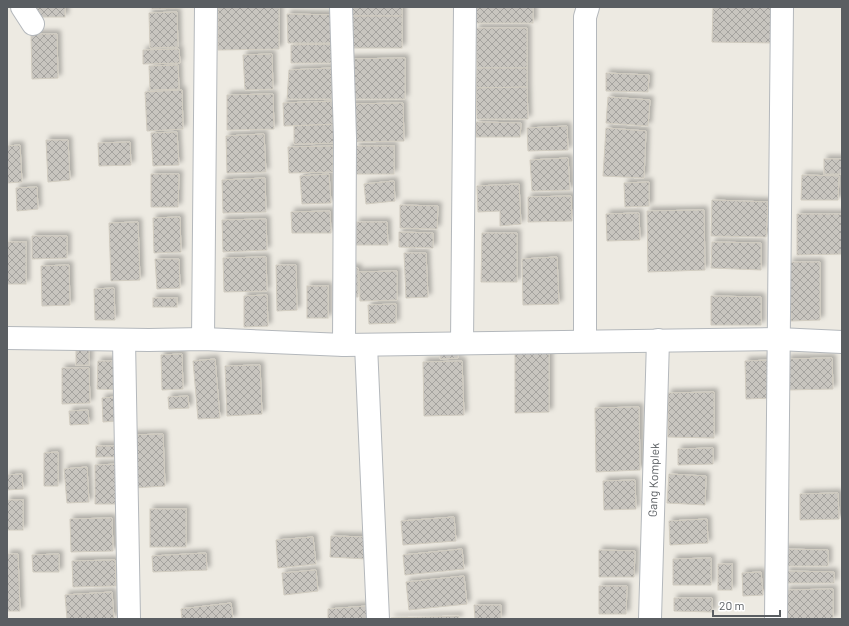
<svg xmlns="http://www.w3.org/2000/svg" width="849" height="626" font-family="Barlow,sans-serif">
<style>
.building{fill:url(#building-cross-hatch);stroke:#d1ccc0;filter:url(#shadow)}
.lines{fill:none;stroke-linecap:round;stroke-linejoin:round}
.minor-casing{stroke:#b4b8bc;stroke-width:24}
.minor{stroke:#fff;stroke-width:22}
.labels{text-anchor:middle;stroke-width:3;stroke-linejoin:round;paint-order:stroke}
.street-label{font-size:12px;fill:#5a5e62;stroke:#fff}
</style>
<defs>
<pattern id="building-cross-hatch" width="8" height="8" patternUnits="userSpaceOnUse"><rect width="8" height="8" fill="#c8c5bf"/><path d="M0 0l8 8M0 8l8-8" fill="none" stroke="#a5a39f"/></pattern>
<filter id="shadow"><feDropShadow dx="3.5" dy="-3.5" stdDeviation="2" flood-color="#0004"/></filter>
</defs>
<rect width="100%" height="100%" fill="#edeae2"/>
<g class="building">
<rect x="35" y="7" width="30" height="10"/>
<path d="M152 7H181V8L152 9Z"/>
<path d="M218 7H279V49L218 50Z"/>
<rect x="347" y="7" width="55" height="9"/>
<rect x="475" y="7" width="58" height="16"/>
<path d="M713 7H776L775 43 712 42Z"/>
<path d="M177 12 178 47 150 48 149 13Z"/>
<path d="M287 14 336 15V43H288Z"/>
<rect x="347" y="16" width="55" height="32"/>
<path d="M476 28H527V68H477Z"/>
<path d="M31 34H57L58 78 32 79Z"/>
<path d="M334 44 335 63H291V45Z"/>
<path d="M179 49 180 63 143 64V50Z"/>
<path d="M272 54 273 89 245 90 243 55Z"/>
<path d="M405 58V99H349L348 59Z"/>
<path d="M178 65 179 89 150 90 149 66Z"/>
<path d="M331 68 333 99H287L289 70Z"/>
<path d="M477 68H527V87L476 88Z"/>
<path d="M606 73 649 75 648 92 606 91Z"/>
<path d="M527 87 528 119H477L476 88Z"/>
<path d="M182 90 183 129 147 131 145 92Z"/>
<path d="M273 94 274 129 227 130V95Z"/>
<path d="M608 97 650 100 648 126 606 123Z"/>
<path d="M337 101 338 124 284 126 283 103Z"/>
<path d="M403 103 404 141 349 142V104Z"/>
<path d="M476 122 521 123 520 137H476Z"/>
<path d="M338 124V143L294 144V126Z"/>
<path d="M567 126 568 150 528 151 527 128Z"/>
<path d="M606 128 646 131 644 178 603 176Z"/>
<path d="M177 132 179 165 153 166 151 133Z"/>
<path d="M264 134 266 172 227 173 226 136Z"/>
<path d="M46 140H68L70 180 48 182Z"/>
<path d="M130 142 131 165 99 166 98 143Z"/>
<path d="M20 145 22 182 7 183V146Z"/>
<path d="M333 146V172L289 173 288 147Z"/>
<rect x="356" y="146" width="38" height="28"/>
<path d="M568 158 570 190 532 191 530 160Z"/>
<rect x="824" y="159" width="18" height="15"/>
<path d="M151 174H179L178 207H151Z"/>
<path d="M329 174 331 203 302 204 300 176Z"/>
<path d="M802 175 839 176 838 200H801Z"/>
<path d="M265 178 266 212 223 213 222 180Z"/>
<path d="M394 181 395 201 366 204 364 184Z"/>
<path d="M649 182V206L625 207 624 183Z"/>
<path d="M519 184 521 224 500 226V211L478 212 477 186Z"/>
<path d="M37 187 38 209 17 211 16 188Z"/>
<path d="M571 196 572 221 528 222V197Z"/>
<path d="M712 200 768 202 766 237 711 236Z"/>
<path d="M400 205 438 206 437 229 400 228Z"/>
<path d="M704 210 705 270 648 272 647 211Z"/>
<path d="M330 211 331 233H292L291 212Z"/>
<path d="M639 213 640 240 607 241 606 214Z"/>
<path d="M797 214H842V254L797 255Z"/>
<path d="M180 217 181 252 154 253 153 218Z"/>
<path d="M266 219 267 250 223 252 222 220Z"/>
<path d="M138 222 140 280 111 281 109 223Z"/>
<path d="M356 222H387L388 245H356Z"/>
<path d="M399 232 433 233V248L399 247Z"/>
<path d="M482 233H517V282H481Z"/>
<path d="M32 236H67V258L32 259Z"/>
<rect x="7" y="242" width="19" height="42"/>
<path d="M712 242 761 243V270L711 268Z"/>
<path d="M404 253H426L428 297 406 298Z"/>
<path d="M266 257 267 291 224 292 223 258Z"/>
<path d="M557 257 559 304 523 305 522 259Z"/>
<path d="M155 259H179L180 288 157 289Z"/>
<path d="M790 262H820V320L791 321Z"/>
<path d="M69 265 70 305 42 306 41 266Z"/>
<path d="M276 265H296L297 310 277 311Z"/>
<path d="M346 268H358V297L346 296Z"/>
<path d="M397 271V300L360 301 359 272Z"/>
<rect x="307" y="286" width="21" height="32"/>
<path d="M114 288 115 320H95L94 289Z"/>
<path d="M267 295 268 326 244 327V296Z"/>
<path d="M711 296 761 297V325H711Z"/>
<rect x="153" y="298" width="24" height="9"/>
<path d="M396 304V323L369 324 368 305Z"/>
<path d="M457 344 458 358 440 359V345Z"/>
<rect x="76" y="347" width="13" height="18"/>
<path d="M549 349V412L515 413V350Z"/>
<path d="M182 354 183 389 162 390 161 355Z"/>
<path d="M832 358 833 389 788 390 787 359Z"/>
<path d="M215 359 220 418 198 419 193 361Z"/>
<path d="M771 360 772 398 746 399 745 361Z"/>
<path d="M98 361H119V390L97 389Z"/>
<path d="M462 361 464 415 424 416 423 362Z"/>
<path d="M260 365 262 414 227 416 225 366Z"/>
<path d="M62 368H89L90 403 62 404Z"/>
<path d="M714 392V438L668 437V393Z"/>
<path d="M188 396 189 408 169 409 168 397Z"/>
<path d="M117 397 118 421 103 422 102 398Z"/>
<path d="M639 407 640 470 596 472 595 408Z"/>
<path d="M88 410 89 424 70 425 69 411Z"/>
<path d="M163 434 165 486 133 488 130 435Z"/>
<rect x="96" y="446" width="24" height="11"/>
<path d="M713 448V464L678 465V449Z"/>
<path d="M58 452V486H44V453Z"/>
<path d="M121 464 122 504H95V465Z"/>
<path d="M87 467 89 502 67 503 64 469Z"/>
<path d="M22 474 23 489 7 490V475Z"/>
<path d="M669 474 706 476 705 505 667 503Z"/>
<path d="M635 480 636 509 604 510 603 481Z"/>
<path d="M838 493 839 519 800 520V494Z"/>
<rect x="7" y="500" width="16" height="30"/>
<rect x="150" y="509" width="36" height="38"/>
<path d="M454 517 456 541 403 545 401 521Z"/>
<path d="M112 518 113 551 71 552 70 519Z"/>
<path d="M707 519 708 543 670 545 669 521Z"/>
<path d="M331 536 367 537 366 559 330 557Z"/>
<path d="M313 537 316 564 278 568 276 540Z"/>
<path d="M462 549 464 569 405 575 403 555Z"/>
<path d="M783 549 828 550V566H783Z"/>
<path d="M599 550 635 551 634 577H599Z"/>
<path d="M206 553 207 570 153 572 152 556Z"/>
<path d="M7 554H18L20 611H7Z"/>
<path d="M59 554V572H33L32 555Z"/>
<path d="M711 558V585H673V559Z"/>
<path d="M115 560 116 586 73 587 72 561Z"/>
<rect x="718" y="564" width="14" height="26"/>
<path d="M316 570 318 591 284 595 282 573Z"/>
<path d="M786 571 834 572V583H786Z"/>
<path d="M761 572 763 595 743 596 742 573Z"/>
<path d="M464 576 467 604 409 610 406 582Z"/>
<path d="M599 586H627L626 614H599Z"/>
<path d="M833 589V619H785L786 590Z"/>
<path d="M112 592 114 619H67L65 595Z"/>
<path d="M674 598H712V612L674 611Z"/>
<path d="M231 603 233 619H182L181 609Z"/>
<path d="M474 605H501V619H475Z"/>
<path d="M367 606 368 619H328V609Z"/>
<path d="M459 616V619H391V618Z"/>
</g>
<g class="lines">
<defs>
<g id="minor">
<path d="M22 7 33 24"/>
<path d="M341 7 345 138 344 345"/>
<path d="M7 338 149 340 203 339 344 345 778 339 842 342"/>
<path d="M203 339 206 7"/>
<path d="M124 340 129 619"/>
<path d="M585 341V17L588 7"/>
<path d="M462 343 465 7"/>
<path d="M366 345 378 619"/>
<path d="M650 619 658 340"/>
<path d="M776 619 782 7"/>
</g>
</defs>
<use href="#minor" class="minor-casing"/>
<use href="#minor" class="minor"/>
</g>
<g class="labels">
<g class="street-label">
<text transform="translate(654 480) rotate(-88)" y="4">Gang Komplek</text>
</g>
</g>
<rect width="849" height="626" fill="none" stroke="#5a5e62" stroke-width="16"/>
<path d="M713 610v6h67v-6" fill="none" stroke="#5a5e62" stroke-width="2"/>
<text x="719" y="610" font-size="12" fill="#5a5e62" stroke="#ffffff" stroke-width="3" paint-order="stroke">20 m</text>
</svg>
